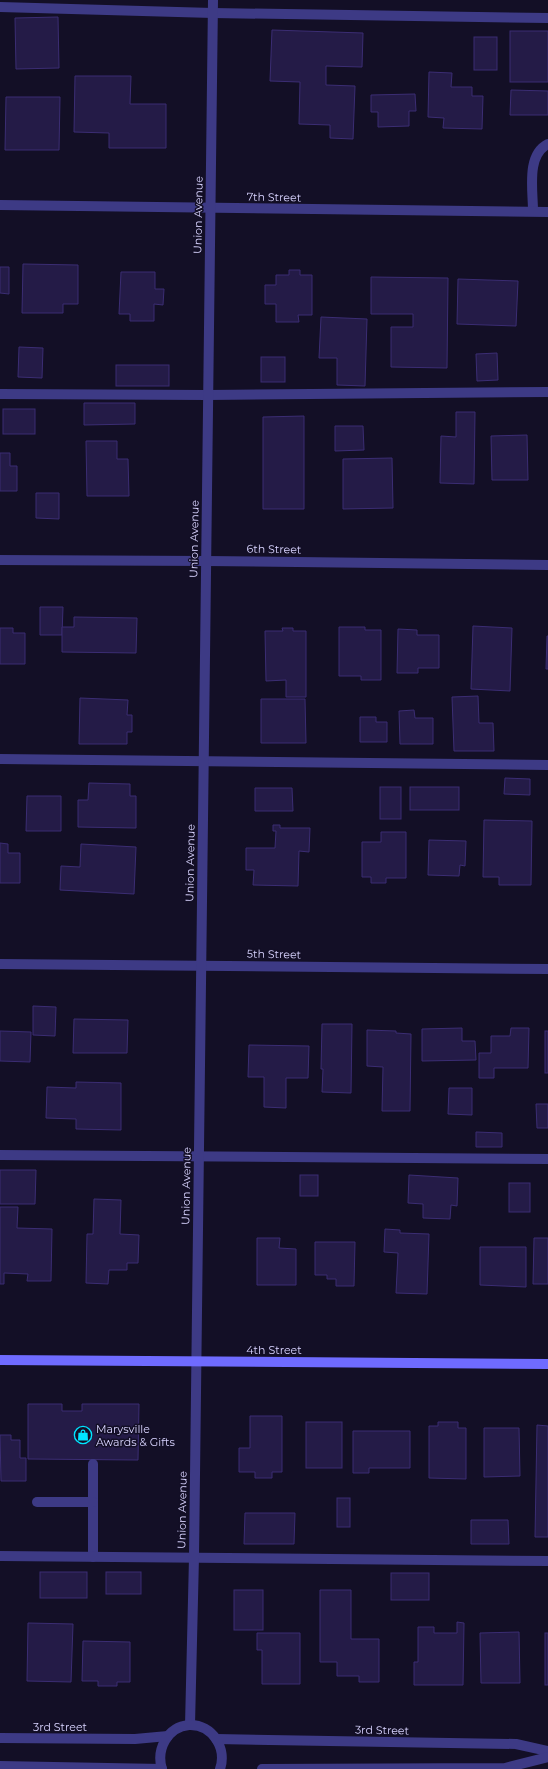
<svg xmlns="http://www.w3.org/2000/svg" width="548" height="1769" font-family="Montserrat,sans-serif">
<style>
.building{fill:#241b47;stroke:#3b2d73}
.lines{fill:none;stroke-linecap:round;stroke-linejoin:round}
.service{stroke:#3d3a85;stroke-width:10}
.minor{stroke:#3d3a85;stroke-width:10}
.tertiary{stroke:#3d3a85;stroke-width:10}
.secondary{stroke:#6f6bff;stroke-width:10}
.labels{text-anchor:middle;stroke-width:3;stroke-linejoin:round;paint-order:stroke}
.street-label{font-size:11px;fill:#d9d4ff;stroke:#130f26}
.poi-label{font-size:11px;fill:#d9d4ff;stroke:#130f26;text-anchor:start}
</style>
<rect width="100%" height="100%" fill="#130f26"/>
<g class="building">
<path d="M58 17 59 68 16 69 15 18Z"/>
<path d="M272 30 363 33 362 67 326 66V85L355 86 353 139 330 138V125L299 124 300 82 270 81Z"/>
<rect x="510" y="31" width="38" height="51"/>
<rect x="474" y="37" width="23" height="33"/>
<path d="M429 72 452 73 451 87H472V96H483L482 129 443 128 444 118 428 117Z"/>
<path d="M75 76H131L130 104H166V148H109V133L74 132Z"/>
<path d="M511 90 548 91V115H510Z"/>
<path d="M415 94 416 111H409V126L378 127V112H371V95Z"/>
<path d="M6 97H60L59 150H5Z"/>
<path d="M23 264 78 265V304H63V313H22Z"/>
<path d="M0 267H9V294L0 293Z"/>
<path d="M289 270H300V275H312V315H298L299 322H276V304H265V285H276V275H289Z"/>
<path d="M121 272H155V289H164L163 305 154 304V321H130V314H119Z"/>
<path d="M371 277 448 278 447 368 391 367V327H413V314H371Z"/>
<path d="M458 279 518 281 516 326 457 324Z"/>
<path d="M321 317 367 319 365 386 337 385V358H319Z"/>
<path d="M19 347 43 348 42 378 18 377Z"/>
<path d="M497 353 498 380 477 381 476 354Z"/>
<rect x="261" y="357" width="24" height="25"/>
<rect x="116" y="365" width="53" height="21"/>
<path d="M84 403H135V424L84 425Z"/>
<rect x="3" y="409" width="32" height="25"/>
<path d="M456 412H475L474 484 440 483 441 436 456 437Z"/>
<path d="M304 416V509H263V417Z"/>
<path d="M335 426H363L364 450 335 451Z"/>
<path d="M527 435 528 480H492L491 436Z"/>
<path d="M86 441H117V459H128L129 496H87Z"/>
<path d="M0 453H10V466H17V491H0Z"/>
<path d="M392 458 393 508 343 509V459Z"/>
<path d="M36 493H59V519L36 518Z"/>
<path d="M40 607H63L62 635H40Z"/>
<path d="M74 617 137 618 136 653 62 652V627H74Z"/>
<path d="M473 626 512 628 510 691 471 689Z"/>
<path d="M339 627H365V630H381V680H361V676H339Z"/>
<path d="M0 628H13V633H25V664H0Z"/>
<path d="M282 628H293V631H306V697H286V680L266 681 265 631H283Z"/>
<path d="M398 629 417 630V635H439V668H418V673H397Z"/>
<path d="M547 636H548V669H546Z"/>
<path d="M478 696 479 723H493L494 751H454L452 697Z"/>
<path d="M80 698 128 700 127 715H132V732H127V744H79Z"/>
<path d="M261 699H305L306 743H261Z"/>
<path d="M414 710 415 718H433V744H400L399 711Z"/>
<path d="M360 717H376V722H387V742H360Z"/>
<path d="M505 778 530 779V795L504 794Z"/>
<path d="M89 783 130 784V796H136V828L78 827V800H88Z"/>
<rect x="380" y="787" width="21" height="32"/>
<rect x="410" y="787" width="49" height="23"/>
<path d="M255 788H292L293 811H255Z"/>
<path d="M27 796H61V831H26Z"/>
<path d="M484 820 532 821 531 885H499V877H483Z"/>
<path d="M273 825H280V828H310L309 852 299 851 298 886 253 885 254 870H246V848H275L276 831H273Z"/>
<path d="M381 832H406V878H386V883H371V877H362V842H381Z"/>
<path d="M429 840 466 841 465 866 460 865 459 876 428 875Z"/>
<path d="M0 843 8 844V853H20V883H0Z"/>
<path d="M81 844 136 847 134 894 60 890 61 866 80 867Z"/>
<path d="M33 1006 56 1007 55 1036 33 1035Z"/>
<path d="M74 1019 128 1020 127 1053H73Z"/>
<path d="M322 1024H352L351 1093 322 1092 323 1069H321Z"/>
<path d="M462 1028V1041H475L476 1060 422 1061V1029Z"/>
<path d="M511 1028H529L528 1068H494V1078H479V1053H491V1036H510Z"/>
<path d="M367 1030 396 1031V1033L411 1034 410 1111H382L383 1067 367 1066Z"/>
<path d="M0 1031 31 1032 30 1062 0 1061Z"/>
<rect x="545" y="1031" width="3" height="42"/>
<path d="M249 1045 309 1046 308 1078H286V1108L264 1107V1077H248Z"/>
<path d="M76 1082 121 1083V1130L76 1129V1119L46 1118 47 1087 76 1088Z"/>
<path d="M449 1088H472V1115L448 1114Z"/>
<path d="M536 1104H548V1128H537Z"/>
<path d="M476 1132 502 1133V1147H476Z"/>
<path d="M0 1170H36L35 1204H0Z"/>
<rect x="300" y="1175" width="18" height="21"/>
<path d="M409 1175 458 1178 457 1206 451 1205 450 1219 423 1218V1204L408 1203Z"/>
<rect x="509" y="1183" width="21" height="29"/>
<path d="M94 1199 121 1200 120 1234 139 1235 138 1263H127V1270H109L108 1284 86 1283 87 1234H93Z"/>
<path d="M0 1207H18L17 1228 52 1229 51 1281H27L28 1274 4 1273V1284H0Z"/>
<path d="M385 1229 400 1230V1233L429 1234 427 1294 396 1293 398 1253 384 1252Z"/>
<path d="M257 1238H280L279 1248 296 1249V1285H257Z"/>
<path d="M534 1238H548V1284H533Z"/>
<path d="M315 1242H355L354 1286H336V1279H327V1275H315Z"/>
<path d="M480 1247H526V1287L480 1285Z"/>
<path d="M28 1404H62V1411H82V1404H139L138 1460 28 1459Z"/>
<path d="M250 1416H282V1472H272V1478H255V1472H239V1448H250Z"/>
<rect x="306" y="1422" width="36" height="46"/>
<path d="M438 1422H458V1428H466V1479L429 1478V1426H438Z"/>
<path d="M537 1425 548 1426V1537H535Z"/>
<path d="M484 1428H519L520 1476 484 1477Z"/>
<path d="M353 1431H410V1468H369V1473H353Z"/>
<path d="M0 1435H11V1440H20V1458H26V1481H1Z"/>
<rect x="337" y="1498" width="13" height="29"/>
<path d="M245 1513H295L294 1544H244Z"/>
<path d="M471 1520H508L509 1544H471Z"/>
<rect x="40" y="1572" width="47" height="26"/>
<rect x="106" y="1572" width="35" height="22"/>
<rect x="391" y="1573" width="38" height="27"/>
<rect x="234" y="1590" width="29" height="40"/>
<path d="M320 1590H351V1639H379V1682H359V1676H337V1662H320Z"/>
<path d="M457 1622 464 1623 463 1685H414V1662H418V1627H434V1633H457Z"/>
<path d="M28 1623 73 1624 71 1682 27 1681Z"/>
<path d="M519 1632 520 1683H481L480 1633Z"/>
<path d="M257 1633H300V1684H262V1650H257Z"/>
<rect x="545" y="1633" width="3" height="52"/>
<path d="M83 1641 130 1642V1682H117V1686H98V1681H82Z"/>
</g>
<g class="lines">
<g class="service">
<path d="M0 7 213 13 548 18"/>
<path d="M533 211C533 190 526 155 548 144"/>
<path d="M0 394 208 395 548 392"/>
<path d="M0 759 548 765"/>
<path d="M0 1155 548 1159"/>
<path d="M93 1464V1557"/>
<path d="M37 1502H93"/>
<path d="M0 1556 548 1561"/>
</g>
<g class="minor">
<path d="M0 205 548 212"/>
<path d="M0 560 206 561 548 565"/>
<path d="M0 964 548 969"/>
<path d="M190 1725 194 1557 213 0"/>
</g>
<g class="tertiary">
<path d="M0 1738 135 1739 168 1736"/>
<path d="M216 1739 516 1744 548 1751"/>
<path d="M0 1766 162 1769"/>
<path d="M162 1769C156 1750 167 1727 189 1725 213 1724 227 1749 220 1769"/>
<path d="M262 1769 505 1768 548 1757"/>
</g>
<path class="secondary" d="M0 1360 548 1364"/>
</g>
<defs>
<symbol id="shop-ring" viewBox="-11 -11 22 22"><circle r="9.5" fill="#130f26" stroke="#00e5ff" stroke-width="1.5"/><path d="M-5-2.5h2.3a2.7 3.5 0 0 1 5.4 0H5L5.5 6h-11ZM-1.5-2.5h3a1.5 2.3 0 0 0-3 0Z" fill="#00e5ff"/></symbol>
</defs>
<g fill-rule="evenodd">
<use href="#shop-ring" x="73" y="1425" width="20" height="20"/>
</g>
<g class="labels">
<g class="street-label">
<text transform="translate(274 197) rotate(1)" y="4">7th Street</text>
<text transform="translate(198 215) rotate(-89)" y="4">Union Avenue</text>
<text transform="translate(194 539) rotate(-89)" y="4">Union Avenue</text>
<text transform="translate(274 549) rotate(1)" y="4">6th Street</text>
<text transform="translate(190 863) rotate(-89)" y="4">Union Avenue</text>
<text transform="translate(274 954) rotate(1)" y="4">5th Street</text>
<text transform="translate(186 1186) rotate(-89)" y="4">Union Avenue</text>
<text x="274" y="1354">4th Street</text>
<text transform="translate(182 1510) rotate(-89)" y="4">Union Avenue</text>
<text x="60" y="1731">3rd Street</text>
<text transform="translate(382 1730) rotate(1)" y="4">3rd Street</text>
</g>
<g class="poi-label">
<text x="96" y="1433">Marysville<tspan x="96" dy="13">Awards &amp; Gifts</tspan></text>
</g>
</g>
</svg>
